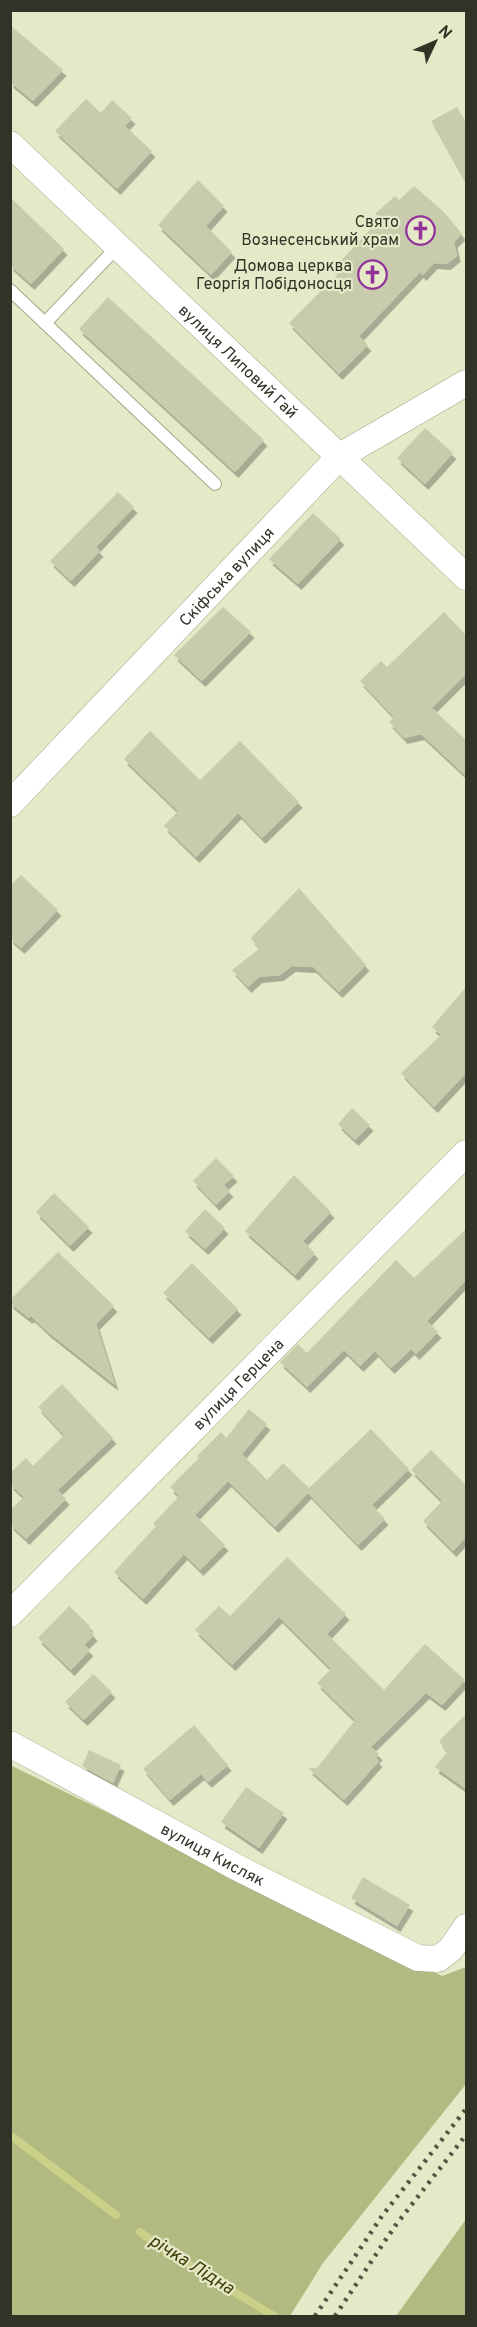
<svg xmlns="http://www.w3.org/2000/svg" width="477" height="2327" font-family="Overpass,sans-serif">
<style>
.green{fill:#b3ba81}
.lines{fill:none;stroke-linecap:round;stroke-linejoin:round}
.stream{stroke:#c8d187;stroke-width:8}
.building{fill:#c8ccac;filter:url(#shadow)}
.lane-casing{stroke:#a4a889;stroke-width:14}
.street-casing{stroke:#a4a889;stroke-width:27}
.lane{stroke:#fff;stroke-width:12}
.street{stroke:#fff;stroke-width:26}
.rail{stroke:#545645;stroke-width:4.5;stroke-dasharray:3 6;stroke-linecap:butt}
.labels{text-anchor:middle;stroke-width:4.5;stroke-linejoin:round;paint-order:stroke}
.poi-label{font-size:16px;fill:#313326;stroke:#e5e9c8;text-anchor:end}
.street-label{font-size:16px;fill:#313326;stroke:#e5e9c8}
.water-label{font-size:18px;font-style:italic;fill:#3b3f04;stroke:#e5e9c8}
</style>
<defs>
<filter id="shadow"><feDropShadow dx="3.5" dy="6" stdDeviation="0" flood-color="#0004"/></filter>
</defs>
<rect width="100%" height="100%" fill="#e5e9c8"/>
<g class="green">
<path d="M10 1765 442 1976 466 1967V2084L323 2263 290 2316H11Z"/>
<path d="M466 2219V2316H396L459 2229Z"/>
</g>
<g class="lines">
<g class="stream">
<path d="M10 2135 116 2215"/>
<path d="M140 2232 165 2250 274 2316"/>
</g>
</g>
<g class="building">
<path d="M10 25 63 70 33 101 10 82Z"/>
<path d="M86 99 101 113 112 100 132 118 125 126 152 151 117 189 55 131Z"/>
<path d="M457 107 466 124V184L431 121Z"/>
<path d="M198 180 224 206 206 226 232 252 211 275 158 225Z"/>
<path d="M414 186 443 211 462 234 454 242 457 256 447 264 434 263 423 275 420 272 359 336 368 345 339 374 289 323 339 273 334 268 381 218 375 214 395 196 399 200Z"/>
<path d="M10 197 64 249 31 284 10 265Z"/>
<path d="M108 297 264 440 235 472 79 329Z"/>
<path d="M425 428 453 453 425 484 397 458Z"/>
<path d="M118 492 134 507 96 547 100 551 71 581 50 561Z"/>
<path d="M313 513 341 539 298 584 269 559Z"/>
<path d="M223 607 251 632 202 681 174 655Z"/>
<path d="M444 612 466 635V674L432 708 466 740V776L421 734 404 738 389 722 394 717 360 681 381 661 387 667Z"/>
<path d="M150 731 200 780 240 741 299 802 262 838 238 813 196 857 164 826 178 811 124 759Z"/>
<path d="M21 875 58 910 21 948 10 938V886Z"/>
<path d="M299 888 366 965 339 992 313 967 292 966 280 975 259 977 248 987 232 970 259 949 251 938Z"/>
<path d="M466 987V1073L434 1107 401 1073 441 1035 432 1027Z"/>
<path d="M352 1108 370 1125 355 1140 338 1124Z"/>
<path d="M216 1158 234 1176 224 1185 230 1191 216 1205 193 1181Z"/>
<path d="M294 1175 331 1212 303 1241 315 1253 295 1275 245 1231Z"/>
<path d="M54 1193 89 1227 70 1246 36 1212Z"/>
<path d="M205 1209 225 1228 205 1249 185 1231Z"/>
<path d="M466 1229V1280L427 1321 438 1332 416 1354 411 1349 391 1368 375 1351 360 1366 344 1350 307 1387 280 1362 298 1344 307 1353 396 1260 414 1278Z"/>
<path d="M58 1252 114 1306 96 1324 115 1385 48 1332 31 1316 29 1318 10 1303V1300Z"/>
<path d="M192 1263 238 1309 209 1338 163 1293Z"/>
<path d="M62 1384 113 1438 58 1490 66 1499 26 1539 10 1524V1510L24 1497 10 1484V1473L26 1458 33 1466 64 1435 38 1407Z"/>
<path d="M249 1409 267 1424 242 1454 267 1480 283 1463 309 1488 371 1429 409 1469 372 1505 385 1519 358 1545 308 1493 275 1527 228 1481 195 1515 225 1545 200 1570 184 1554 143 1599 114 1572 156 1526 153 1524 179 1496 170 1487 199 1458 197 1456 221 1432 226 1438Z"/>
<path d="M431 1450 466 1485V1537L453 1551 423 1521 442 1501 411 1470Z"/>
<path d="M287 1557 346 1614 327 1634 384 1690 425 1644 465 1680 442 1705 426 1693 371 1747 379 1754 376 1758 379 1761 344 1800 308 1768H317L355 1720 317 1683 331 1669 279 1617 232 1665 195 1630 219 1606 230 1616Z"/>
<path d="M69 1606 90 1626 88 1628 94 1635 84 1645 90 1650 71 1670 38 1638Z"/>
<path d="M93 1674 112 1692 84 1720 65 1702Z"/>
<path d="M466 1714V1789L435 1767 447 1752 439 1741Z"/>
<path d="M194 1725 228 1765 208 1782 201 1774 170 1800 143 1769Z"/>
<path d="M89 1750 121 1765 113 1783 82 1766Z"/>
<path d="M246 1787 284 1813 259 1848 221 1822Z"/>
<path d="M363 1877 410 1905 397 1926 351 1898Z"/>
</g>
<g class="lines">
<defs>
<g id="lane">
<path d="M10 290 215 484"/>
<path d="M45 323 118 246"/>
</g>
<g id="street">
<path id="s1" d="M10 144 466 577"/>
<path id="s2" d="M10 804 340 456 466 383"/>
<path id="s3" d="M10 1614 466 1153"/>
<path id="s4" d="M10 1744 238 1868 418 1958 438 1959 451 1949 466 1927"/>
</g>
</defs>
<use href="#lane" class="lane-casing"/>
<use href="#street" class="street-casing"/>
<use href="#lane" class="lane"/>
<use href="#street" class="street"/>
<g class="rail">
<path d="M315 2316 382 2216 466 2109"/>
<path d="M335 2316 395 2226 466 2135"/>
</g>
</g>
<defs>
<symbol id="church-ring" viewBox="-11 -11 22 22"><circle r="9.5" fill="#e5e9c8" stroke="#91329b" stroke-width="1.5"/><path d="M-1.2-6h2.4v3.5h3.3v2.4h-3.3V6h-2.4V-.1h-3.3v-2.4h3.3Z" fill="#91329b"/></symbol>
</defs>
<g fill-rule="evenodd">
<use href="#church-ring" x="404" y="214" width="33" height="33"/>
<use href="#church-ring" x="356" y="258" width="33" height="33"/>
</g>
<g class="labels">
<g class="poi-label">
<text x="399" y="227">Свято<tspan x="399" dy="18">Вознесенський храм</tspan></text>
<text x="352" y="271">Домова церква<tspan x="352" dy="18">Георгія Побідоносця</tspan></text>
</g>
<g class="street-label">
<text dy="6" stroke="none"><textPath href="#s1" startOffset="315">вулиця Липовий Гай</textPath></text>
<text dy="6" stroke="none"><textPath href="#s2" startOffset="314">Скіфська вулиця</textPath></text>
<text dy="6" stroke="none"><textPath href="#s3" startOffset="324">вулиця Герцена</textPath></text>
<text dy="6" stroke="none"><textPath href="#s4" startOffset="231">вулиця Кисляк</textPath></text>
</g>
<g class="water-label">
<text transform="translate(192 2264) rotate(32)" y="6">річка Лідна</text>
</g>
</g>
<rect width="477" height="2327" fill="none" stroke="#313326" stroke-width="24"/>
<g transform="translate(435 42) rotate(46)" stroke="#e5e9c8" stroke-width="4.5" paint-order="stroke">
<path d="M0-4.5L10 22L0 15L-10 22Z" fill="#313326"/>
<text y="-9" font-size="16" font-weight="bold" text-anchor="middle" fill="#313326">N</text>
</g>
</svg>
